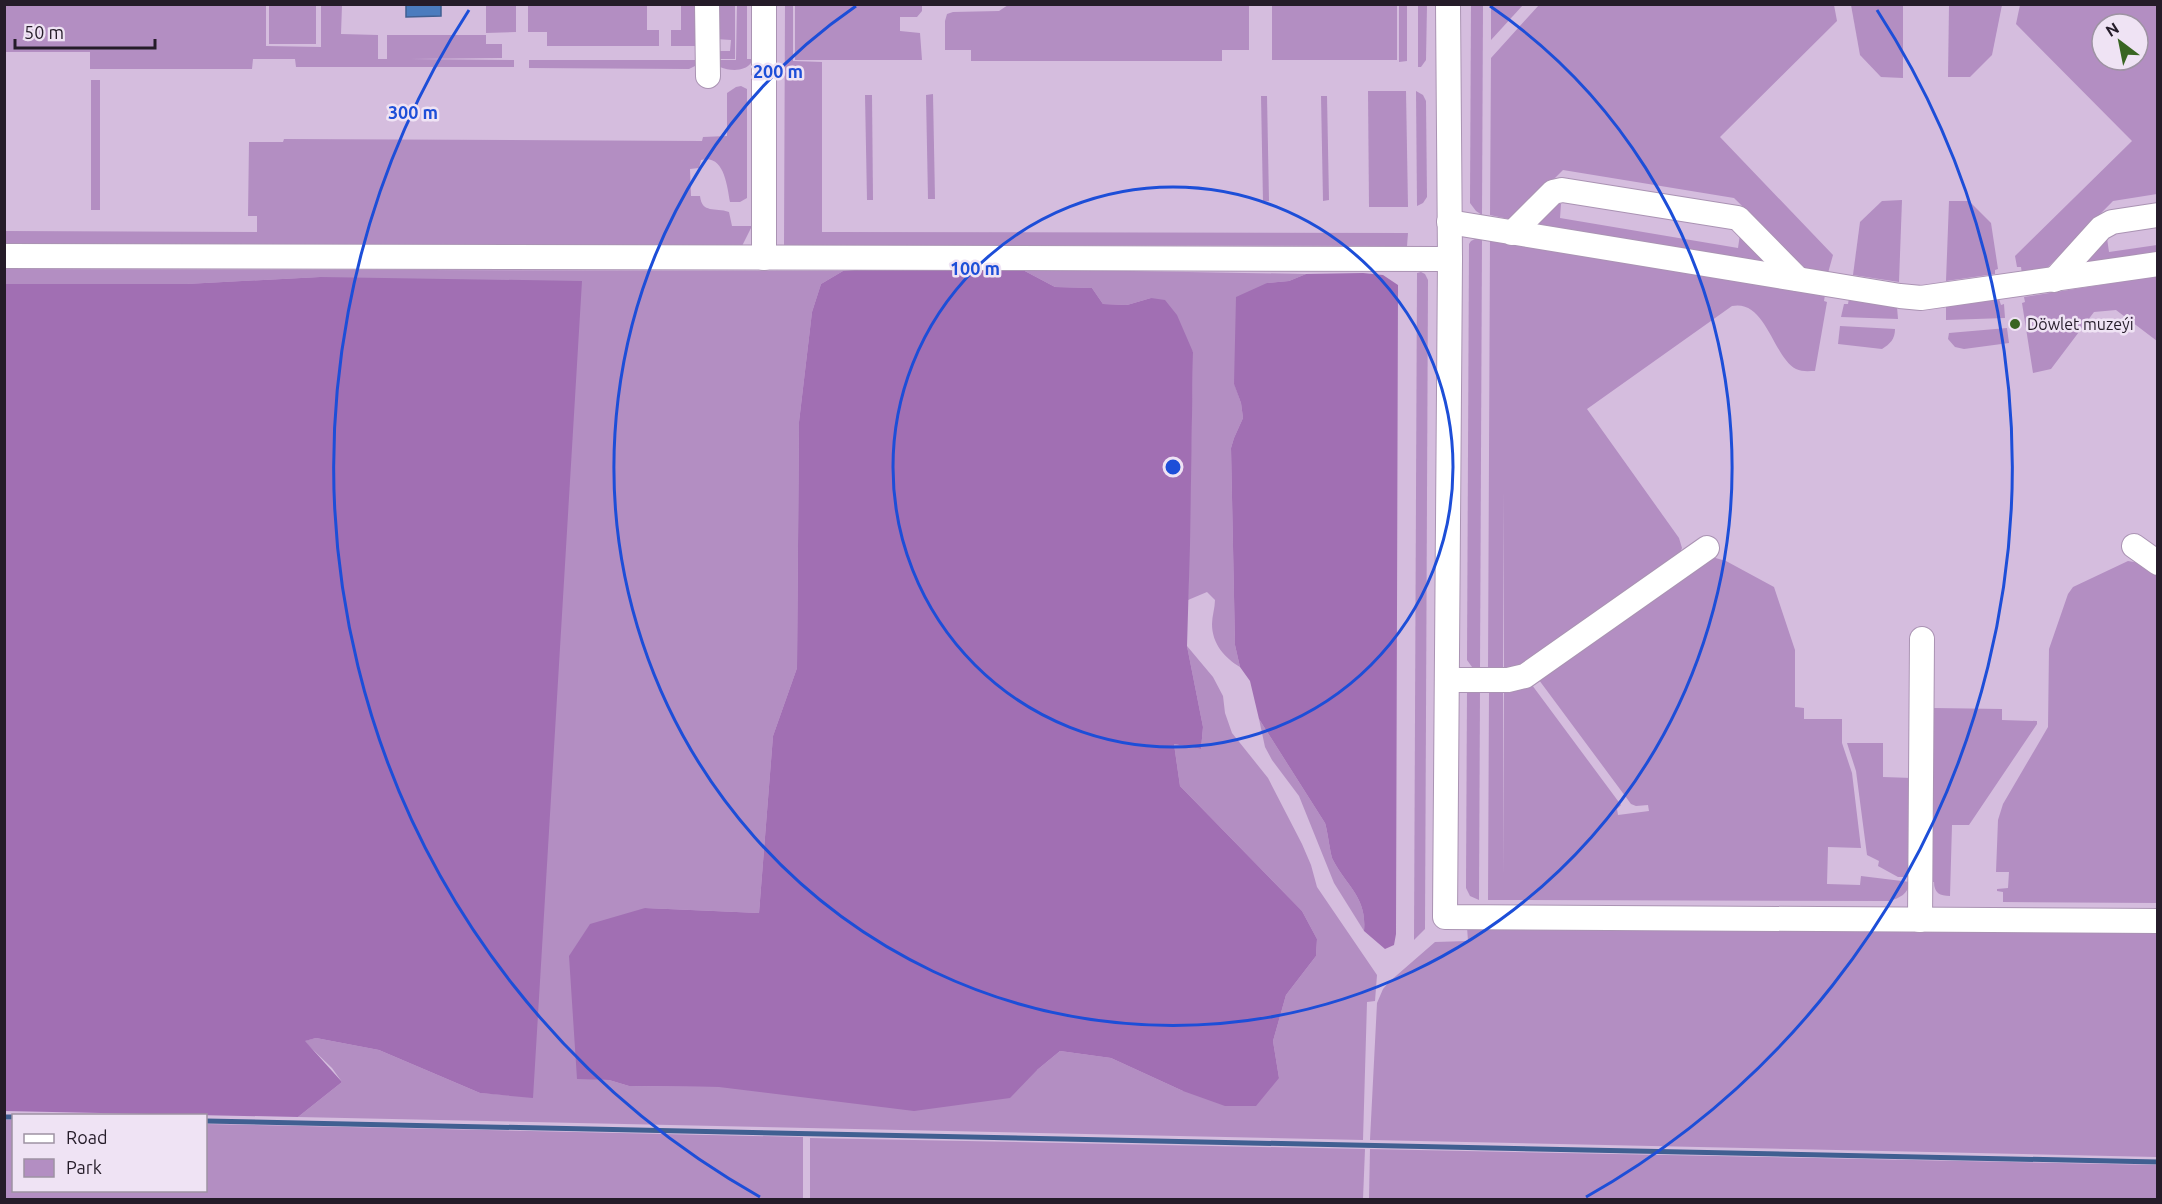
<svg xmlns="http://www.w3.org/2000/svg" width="2162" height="1204" font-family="Ubuntu,sans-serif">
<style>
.green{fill:#b38ec2;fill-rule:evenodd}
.forest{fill:#a16fb3}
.water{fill:#4b7cbe;stroke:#405f91;stroke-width:1.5}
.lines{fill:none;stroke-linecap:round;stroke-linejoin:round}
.stream{stroke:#405f91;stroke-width:5}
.minor-casing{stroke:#aa93b3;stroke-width:26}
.minor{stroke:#fff;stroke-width:24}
.ring{fill:none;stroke:#1d4ed8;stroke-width:3}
.poi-dot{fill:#396522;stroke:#efe3f4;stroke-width:2}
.labels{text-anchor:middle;stroke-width:5;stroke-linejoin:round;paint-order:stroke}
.poi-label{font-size:16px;fill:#251c29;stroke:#efe3f4;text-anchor:start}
.centre{fill:#1d4ed8;stroke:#efe3f4;stroke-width:3}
.ring-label{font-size:18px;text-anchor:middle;font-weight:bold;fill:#1d4ed8;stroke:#efe3f4;stroke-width:5;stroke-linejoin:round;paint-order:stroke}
</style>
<rect width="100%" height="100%" fill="#d5bdde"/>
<g class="green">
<rect x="269" y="5" width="47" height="39"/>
<path d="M342 5 341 34 378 35V59H387V35H486V44H502V58L410 59 514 60V67H296L295 59H253L252 69H90V52H5V5H266V46L321 47V5Z"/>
<path d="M486 5H516V32L486 33Z"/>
<path d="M528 5H647V30H659V46H547V32H528Z"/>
<path d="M681 5H697V46H671V30H681Z"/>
<path d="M716 5H735V59H716V51H730L731 40 716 39Z"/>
<path d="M737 5H747V59H752L751 63C744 72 730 71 720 67L716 60H736Z"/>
<path d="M785 5H793V61L822 62V232L1408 233 1407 246 784 245Z"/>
<path d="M795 5H922V11L917 17H900V31L920 33 922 60H795Z"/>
<path d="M1008 5H1249V50H1222V61H971V50H945V21L947 14 953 12 999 11Z"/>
<rect x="1272" y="5" width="125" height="55"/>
<path d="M1399 5H1407V61L1399 62Z"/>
<path d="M1418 5H1427L1426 60 1421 67H1418Z"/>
<path d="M1471 5H1483L1482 215 1476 211 1470 203Z"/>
<path d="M1491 5H1523L1491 40Z"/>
<path d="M1539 5H1834L1837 21 1720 137 1833 255 1828 273 1806 269 1734 198 1563 170 1513 220 1490 215 1491 58Z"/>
<path d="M1851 5H1903V78L1881 77 1860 55Z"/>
<path d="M1949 5H2002L1992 55 1970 77H1948Z"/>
<path d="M2020 5H2157V194L2113 201 2044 271 2022 274 2021 267H2017L2015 256 2132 141 2016 24ZM2102 24H2138V60H2102Z"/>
<path d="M529 60H698L695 66 689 69 529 68Z"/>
<rect x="91" y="80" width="9" height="130"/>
<path d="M741 86 747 89V198L740 202H730C727 185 724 154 701 160L699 168 690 169 691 196H700C702 214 715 207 729 212L732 226H752L742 246H5V231L257 232V216H248L249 142H283L284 139 702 141 703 137 727 136V93L736 87Z"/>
<path d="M1368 91H1406L1408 207H1369Z"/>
<path d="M1416 91 1423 95 1426 101 1427 197 1423 203 1417 206Z"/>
<path d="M933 94 935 199H928L926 95Z"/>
<path d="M865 95H872L873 200H867Z"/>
<path d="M1261 96H1267L1269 201 1263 202Z"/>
<path d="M1321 96H1327L1329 200 1323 201Z"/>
<path d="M1902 200 1899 282 1853 275 1860 222 1882 201Z"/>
<path d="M1949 201H1969L1991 223 1998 269 1995 270V274L1946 281Z"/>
<path d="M1557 203 1561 204 1560 218 1738 248 1740 234 1769 263 1532 223Z"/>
<path d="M2107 238 2109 252 2157 245V252L2078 264Z"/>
<path d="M1475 239H1482L1480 671 1472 667 1467 660 1469 244 1471 241Z"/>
<path d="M1490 239 1825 295 1824 301 1827 302 1815 371C1809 371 1802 372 1796 369 1773 357 1766 299 1732 306L1587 409 1679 538 1682 548 1680 553 1533 661 1504 671 1503 489V671H1488Z"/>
<path d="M4 269 843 271 821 284 812 312 799 422 797 668 773 736 759 913 645 908 577 1078 609 1080 629 1086 719 1087 1037 1070 1060 1051 1111 1058 1183 1091 1279 1078 1273 1041 1286 995 1316 956 1317 939 1302 911 1180 786 1174 744 1201 749 1203 727 1187 646 1213 677 1223 696 1225 713 1232 733 1268 778 1302 844 1311 865 1317 887 1377 975 1375 1001 1367 1002 1363 1140 298 1117 342 1082 332 1068 304 1041 316 1038 379 1050 480 1093 533 1097 320 277 186 284H5Z"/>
<path d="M1021 269 1306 274 1289 281 1267 283 1234 383 1241 403 1243 418 1234 438 1231 448 1235 645 1240 667C1225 658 1212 644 1212 624 1212 616 1215 608 1215 600L1207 592 1188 600 1193 352 1151 298 1127 305 1103 304 1092 288 1055 287Z"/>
<path d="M1421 272 1425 274 1428 280 1425 929 1414 940 1417 273Z"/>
<path d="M2157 276V341L2116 310 2094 312 2051 369 2033 373 2022 303 2025 302 2024 297Z"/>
<path d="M1849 298 1897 307 1898 319 1841 317 1844 304H1848Z"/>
<path d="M1999 299 2001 305 2004 304 2005 318 1946 320V306Z"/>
<path d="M1840 326 1895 329C1895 339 1890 344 1882 349L1838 344Z"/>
<path d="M2007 328 2009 343 1964 349 1955 347 1948 339 1949 333Z"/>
<path d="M1712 557 1726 561 1774 587 1795 650V707L1804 708V719H1842V743L1852 773 1861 848 1828 847 1827 884 1860 885 1861 876 1910 882C1908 894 1900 898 1889 901L1488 900 1489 690 1503 689V879L1504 689 1532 685 1621 805 1617 809 1618 815 1649 811 1648 805 1636 806 1631 804 1539 680Z"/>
<path d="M2128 561 2140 563 2157 576V903L2003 902V892L1997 891V889L2008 888 2009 872H1996L1998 820 2003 804 2048 727 2049 649 2068 594 2073 587Z"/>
<path d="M1467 689H1480L1479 900 1470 896 1466 888Z"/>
<path d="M1934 708 2002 709V720L2037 721V724L1969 825H1952L1950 896C1940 896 1934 893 1934 882H1930Z"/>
<path d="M1259 719 1325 823C1328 832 1330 854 1333 860 1347 887 1367 897 1364 931L1334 883 1299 796 1272 760 1265 747Z"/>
<path d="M1847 743H1883V777L1912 778 1910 877H1898L1878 866 1879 861 1867 855 1856 771Z"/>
<path d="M1467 927 2157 932V1157L1370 1140 1377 1003 1383 989 1389 982 1435 942 1468 941Z"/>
<path d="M5 1120H13L14 1190H206V1124L803 1137V1199H5Z"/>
<path d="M810 1138 1365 1149 1363 1199H810Z"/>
<path d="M1370 1149 2157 1165V1199H1369Z"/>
</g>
<g class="forest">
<path d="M866 269H1021L1055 287 1092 288 1103 304 1127 305 1151 298 1165 300 1177 315 1193 352 1190 545 1187 646 1203 727 1201 749 1174 744 1180 786 1302 911 1317 939 1316 956 1286 995 1273 1041 1279 1078 1256 1106H1225L1183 1091 1111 1058 1060 1051 1037 1070 1010 1098 914 1111 719 1087 629 1086 609 1080 577 1079 569 956 590 924 645 908 759 913 773 736 797 668 799 422 812 312 821 284 843 271Z"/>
<path d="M1363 273 1383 275 1398 285 1396 934 1394 945 1385 949 1364 931C1367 897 1347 887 1333 860 1330 854 1328 832 1325 823L1259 719 1250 681 1240 667 1235 645 1231 448 1234 438 1243 418 1241 403 1234 384 1236 297 1267 283 1289 281 1306 274Z"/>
<path d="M320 277 582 281 533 1098 480 1093 379 1050 316 1038 305 1041 342 1082 298 1117 5 1111V284H186Z"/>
</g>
<path class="water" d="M406 5H441V16L406 17Z"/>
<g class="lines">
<g class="stream">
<path d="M4 1117H14"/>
<path d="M206 1121 2158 1162"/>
</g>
<defs>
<g id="minor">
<path d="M707 4 708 76"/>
<path d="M764 4V258"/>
<path d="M1448 4 1450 259 1445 917 2158 921"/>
<path d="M1449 222 1900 296 1921 298 2158 264"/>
<path d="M1512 233 1553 192 1562 190 1738 218 1798 279"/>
<path d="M4 256 1450 259"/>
<path d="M2054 280 2101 228 2112 222 2158 215"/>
<path d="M2134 546 2158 563"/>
<path d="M1447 680H1508L1525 676 1707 548"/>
<path d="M1920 920 1922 639"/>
</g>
</defs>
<use href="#minor" class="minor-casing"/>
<use href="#minor" class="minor"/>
</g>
<g class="ring">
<circle cx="1173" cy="467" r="280"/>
<path d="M1490 6A559 559 0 1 1 856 6"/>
<path d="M760 1197A839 839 0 0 1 469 10M1877 10A839 839 0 0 1 1586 1197"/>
</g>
<circle class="poi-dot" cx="2015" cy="324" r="6"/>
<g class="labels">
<g class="poi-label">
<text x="2027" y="330">Döwlet muzeýi</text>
</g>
</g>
<circle cx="1173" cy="467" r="9" class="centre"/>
<g class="ring-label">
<text x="778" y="78">200 m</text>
<text x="413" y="119">300 m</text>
<text x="975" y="275">100 m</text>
</g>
<rect width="2162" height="1204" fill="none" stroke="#251c29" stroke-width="12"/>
<rect x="12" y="1114" width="195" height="78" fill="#efe3f4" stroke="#9e93a3" stroke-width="1.5"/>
<rect x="24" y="1134" width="30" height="9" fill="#ffffff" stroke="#9e93a3" stroke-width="1.5"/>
<text x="66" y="1144" font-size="18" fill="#251c29">Road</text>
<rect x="24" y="1159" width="30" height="18" fill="#b38ec2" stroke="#9e93a3" stroke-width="1.5"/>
<text x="66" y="1174" font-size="18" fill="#251c29">Park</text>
<g transform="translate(2120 42) rotate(328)"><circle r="28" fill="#efe3f4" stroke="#9e93a3" stroke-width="1.5"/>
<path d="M0-4.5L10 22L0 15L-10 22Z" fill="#396522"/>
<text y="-9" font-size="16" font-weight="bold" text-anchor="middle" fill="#251c29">N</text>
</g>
<path d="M15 39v9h140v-9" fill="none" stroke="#251c29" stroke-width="3"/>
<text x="24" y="39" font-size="18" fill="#251c29" stroke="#efe3f4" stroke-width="4.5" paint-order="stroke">50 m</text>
</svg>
